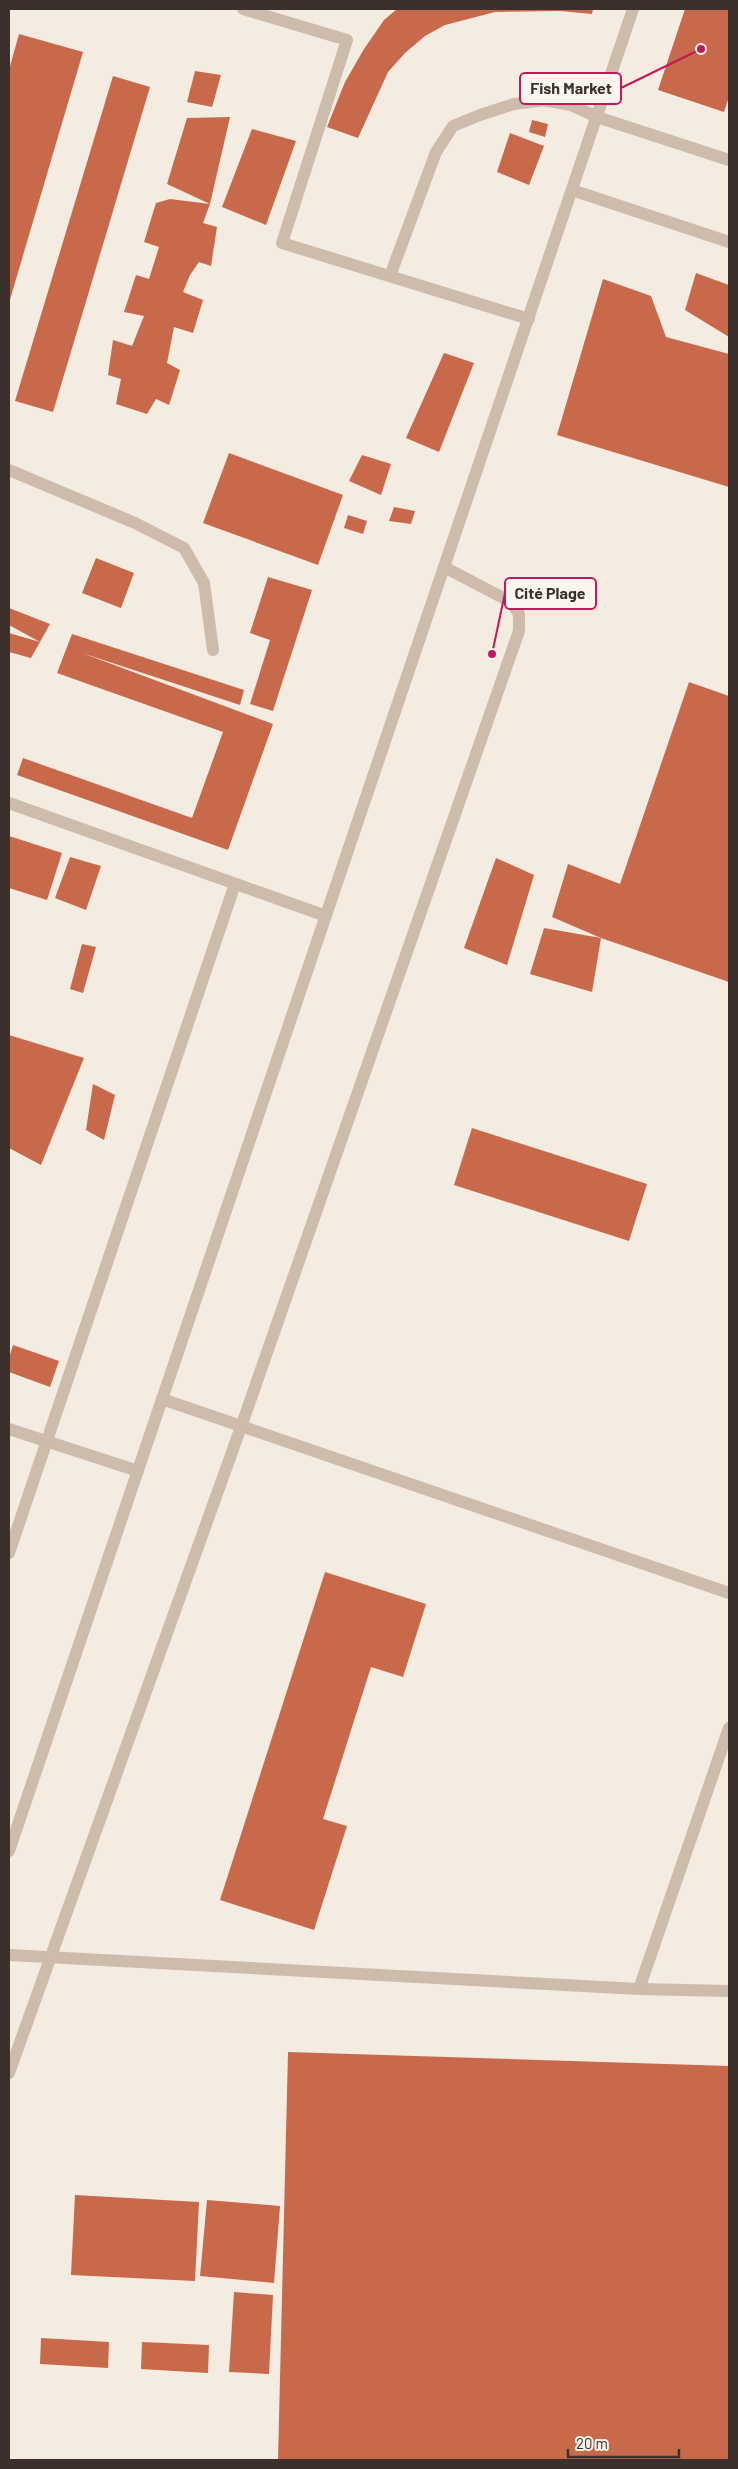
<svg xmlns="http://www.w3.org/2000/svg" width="738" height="2469" font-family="Barlow,sans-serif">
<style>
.building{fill:#c8694b}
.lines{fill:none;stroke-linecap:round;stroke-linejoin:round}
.service{stroke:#cdbbac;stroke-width:12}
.minor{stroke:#cdbbac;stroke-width:12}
.leader{fill:none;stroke:#c2185b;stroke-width:2}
.callout-dot{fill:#c2185b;stroke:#fbf5ee;stroke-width:2}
.callout{fill:#fbf5ee;stroke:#c2185b;stroke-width:2}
.callout-label{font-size:16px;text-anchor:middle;font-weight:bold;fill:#3b302b}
</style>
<rect width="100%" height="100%" fill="#f4ebe1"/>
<g class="building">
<path d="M397 9H593L592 14 560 11 495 12 445 25 425 36 405 53 388 72 358 138 327 127 345 82 364 49 384 20Z"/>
<path d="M685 9H729V97L724 112 658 90Z"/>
<path d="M19 34 83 52 9 303V70Z"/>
<path d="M195 71 221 75 212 107 187 102Z"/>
<path d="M113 76 150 87 53 412 15 401Z"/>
<path d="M230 117 210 204 167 184 187 118Z"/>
<path d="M532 120 548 124 545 137 529 132Z"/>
<path d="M252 129 296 141 266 225 222 207Z"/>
<path d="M510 133 544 146 529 185 497 172Z"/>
<path d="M170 199 210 204 203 223 217 227 211 266 199 262 190 275 183 292 203 300 193 333 174 327 167 363 180 370 169 405 156 399 147 414 116 404 121 379 108 375 113 340 132 346 144 316 124 312 136 275 149 279 159 247 144 242 156 203Z"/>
<path d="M696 273 729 285V337L685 310Z"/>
<path d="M603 279 651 296 666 337 729 354V487L557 435Z"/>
<path d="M444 353 474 363 439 452 406 438Z"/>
<path d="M229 453 343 495 318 565 203 523Z"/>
<path d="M362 455 391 464 381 495 349 481Z"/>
<path d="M394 507 415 511 411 524 389 521Z"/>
<path d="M348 515 367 521 363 534 344 528Z"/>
<path d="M96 558 134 573 121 608 82 593Z"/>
<path d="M268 577 312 590 273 711 250 704 270 640 250 633Z"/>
<path d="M9 608 50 624 40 642 9 625Z"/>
<path d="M9 633 40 642 31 658 9 652Z"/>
<path d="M72 634 244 690 240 705 82 653 273 724 228 850 17 775 23 758 192 818 223 732 57 673Z"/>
<path d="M689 682 729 696V982L601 938 552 917 568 864 620 884Z"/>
<path d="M9 836 62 853 47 900 9 888Z"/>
<path d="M70 857 101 866 86 910 55 898Z"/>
<path d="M496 858 534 875 507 965 464 948Z"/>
<path d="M544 928 601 938 592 992 530 974Z"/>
<path d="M82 944 96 947 83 993 70 989Z"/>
<path d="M9 1035 84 1058 41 1165 9 1148Z"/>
<path d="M93 1084 115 1095 104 1140 86 1130Z"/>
<path d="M472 1128 647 1184 629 1241 454 1185Z"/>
<path d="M13 1345 59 1361 50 1387 9 1372V1358Z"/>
<path d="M325 1572 426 1604 403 1677 371 1667 323 1819 347 1826 314 1930 220 1900Z"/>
<path d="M288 2052 729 2066V2460H278Z"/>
<path d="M75 2195 199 2202 195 2281 71 2275Z"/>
<path d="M207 2200 280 2206 274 2283 200 2276Z"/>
<path d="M234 2292 273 2295 269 2374 229 2372Z"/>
<path d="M41 2338 109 2342 108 2368 40 2364Z"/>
<path d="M142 2342 209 2345 208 2373 141 2369Z"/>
</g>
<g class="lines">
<g class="service">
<path d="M243 9 347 40 282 243 529 319"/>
<path d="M572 190 729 242"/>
<path d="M390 276 436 152 453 126 480 115 514 104 544 100 571 105 597 117 729 160"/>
<path d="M9 470 135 523 184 548 204 583 213 650"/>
<path d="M9 803 326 916"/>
<path d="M162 1399 729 1593"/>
<path d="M9 1429 138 1471"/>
<path d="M9 1553 235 884"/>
<path d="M9 1955 639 1989 729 1991"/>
<path d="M639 1989 729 1728"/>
<path d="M9 2073 241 1427 519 631V614L511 602 444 567"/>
</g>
<path class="minor" d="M9 1851 633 9"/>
</g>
<path class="leader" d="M701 49L621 88M492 654L505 593"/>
<g class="callout-dot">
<circle cx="701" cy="49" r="5"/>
<circle cx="492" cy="654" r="5"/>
</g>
<g class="callout">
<rect x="520" y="73" width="101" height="31" rx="5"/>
<rect x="505" y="578" width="91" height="31" rx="5"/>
</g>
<g class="callout-label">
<text x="571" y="94">Fish Market</text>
<text x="550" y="599">Cité Plage</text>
</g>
<rect width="738" height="2469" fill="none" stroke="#3b302b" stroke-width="20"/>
<path d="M568 2449v8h111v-8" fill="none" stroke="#3b302b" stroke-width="2.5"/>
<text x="576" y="2449" font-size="15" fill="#3b302b" stroke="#fbf5ee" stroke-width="4" paint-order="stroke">20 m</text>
</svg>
